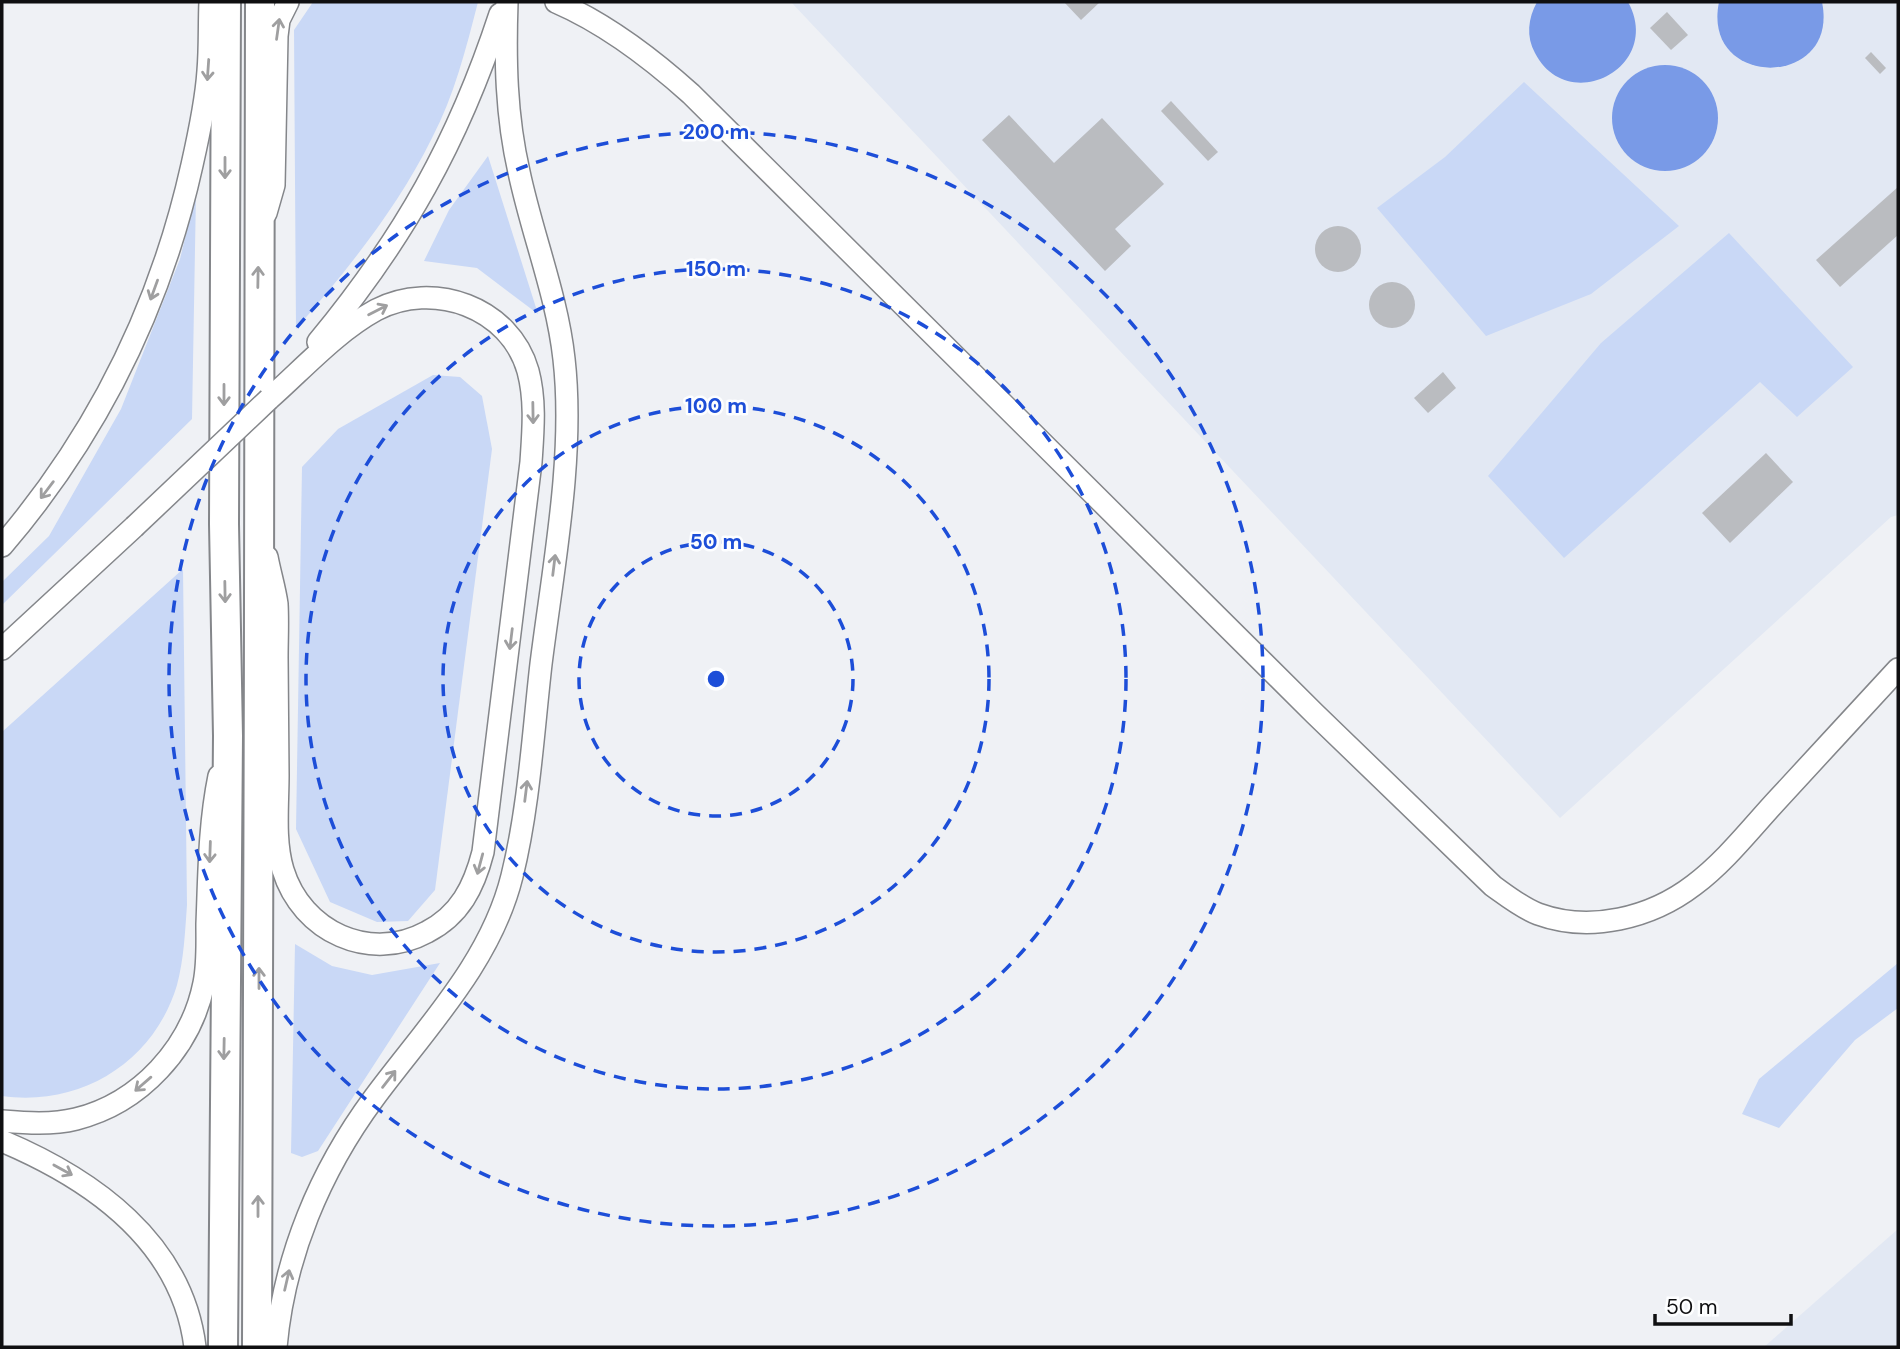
<svg xmlns="http://www.w3.org/2000/svg" width="1900" height="1349" font-family="'DM Sans',sans-serif">
<style>
.built{fill:#e2e8f3}
.green{fill:#c9d8f6}
.water{fill:#799ae7}
.building{fill:#babcc0}
.lines{fill:none;stroke-linecap:round;stroke-linejoin:round}
.secondary-casing{stroke:#84868a;stroke-width:24}
.highway-casing{stroke:#84868a;stroke-width:32}
.secondary{stroke:#fff;stroke-width:21}
.highway{stroke:#fff;stroke-width:28}
.secondary-bridge-casing{stroke:#84868a;stroke-width:24;stroke-linecap:butt}
.secondary-bridge{stroke:#fff;stroke-width:21}
.oneway{stroke:#9f9fa0}
.ring{fill:none;stroke:#1d4ed8;stroke-width:3.5;stroke-dasharray:12 9}
.centre{fill:#1d4ed8;stroke:#fdfeff;stroke-width:3.5}
.ring-label{font-size:21px;text-anchor:middle;font-weight:bold;fill:#1d4ed8;stroke:#fdfeff;stroke-width:5;stroke-linejoin:round;paint-order:stroke}
</style>
<rect width="100%" height="100%" fill="#eff1f5"/>
<g class="built">
<path d="M791 2H1898V515L1891 517 1560 818Z"/>
<path d="M1898 1229V1347H1764Z"/>
</g>
<g class="green">
<path d="M313 2H478C466 49 454 96 432 138 397 209 347 270 296 329L294 30Z"/>
<path d="M1524 82 1679 226 1591 294 1486 336 1377 208 1445 157Z"/>
<path d="M488 156 538 314 477 268 424 261 449 210Z"/>
<path d="M196 193 192 419 2 605V582L49 536 121 409 180 259Z"/>
<path d="M1729 233 1853 367 1797 417 1760 382 1564 558 1488 476 1601 343Z"/>
<path d="M433 375 460 377 482 396 492 449 435 890 408 921 377 922 330 902 296 829 302 467 338 429Z"/>
<path d="M183 569 187 905C185 932 184 959 177 985 154 1062 81 1107 2 1096V732Z"/>
<path d="M295 944 332 966 372 975 440 963 318 1151 302 1157 291 1153Z"/>
<path d="M1898 963V1008L1855 1040 1779 1128 1742 1114 1759 1079Z"/>
</g>
<g class="water">
<path d="M1537 2H1628C1664 67 1568 117 1535 53 1526 37 1528 18 1537 2Z"/>
<path d="M1719 2H1822C1840 89 1701 90 1719 2Z"/>
<circle cx="1665" cy="118" r="53"/>
</g>
<g class="building">
<path d="M1064 2H1100L1081 20Z"/>
<path d="M1667 12 1688 35 1671 50 1650 28Z"/>
<path d="M1871 52 1886 68 1880 74 1865 58Z"/>
<path d="M1171 101 1218 152 1208 161 1161 111Z"/>
<path d="M1009 115 1054 163 1102 118 1164 184 1115 229 1131 246 1105 271 982 140Z"/>
<path d="M1898 187V235L1840 287 1816 260Z"/>
<circle cx="1338" cy="249" r="23"/>
<circle cx="1392" cy="305" r="23"/>
<path d="M1443 372 1456 388 1428 413 1414 398Z"/>
<path d="M1766 453 1793 482 1730 543 1702 513Z"/>
</g>
<g class="lines">
<defs>
<g id="secondary">
<path d="M556 2C607 24 651 58 691 94L1315 714 1493 886C1507 896 1522 908 1538 914 1590 933 1651 918 1694 885 1726 861 1752 827 1779 798 1819 755 1858 712 1898 669"/>
<path d="M266 213 274 185 277 36 279 20 288 2"/>
<path d="M318 342C404 238 458 142 500 14"/>
<path d="M2 546C98 434 160 309 192 165 199 134 206 102 208 71 210 48 209 25 210 2"/>
<path d="M267 557C270 573 275 589 277 604 278 622 277 640 277 658 277 697 278 736 278 775 278 805 274 841 283 870 302 932 370 963 427 932 460 915 474 887 483 852L531 462C533 432 536 401 528 371 510 307 433 280 376 310 336 332 303 369 269 399"/>
<path d="M2 649 134 527"/>
<path d="M2 1121C26 1123 52 1125 76 1119 140 1103 191 1048 204 983 208 964 207 943 207 924 209 874 209 825 219 776"/>
<path d="M2 1141C92 1179 182 1242 195 1347"/>
<path d="M276 1347C284 1257 320 1171 374 1098 425 1029 491 962 512 876 529 807 533 734 541 664 553 568 575 455 564 359 557 295 532 234 519 172 506 115 505 60 507 2"/>
</g>
<g id="highway">
<path d="M223 1347 228 736 224 524 226 2"/>
<path d="M257 1347C260 899 258 450 260 2"/>
</g>
</defs>
<use href="#secondary" class="secondary-casing"/>
<use href="#highway" class="highway-casing"/>
<use href="#secondary" class="secondary"/>
<use href="#highway" class="highway"/>
<defs>
<path id="secondary-bridge" d="M134 527 269 399"/>
</defs>
<use href="#secondary-bridge" class="secondary-bridge-casing"/>
<use href="#secondary-bridge" class="secondary-bridge"/>
</g>
<defs><path id="oneway-shaft" d="M-6 0H5M1.5-3L5.5 0L1.5 3" fill="none" stroke-width="1.6" stroke-linecap="round" stroke-linejoin="round" transform="scale(1.75)"/></defs>
<g class="oneway">
<use href="#oneway-shaft" transform="translate(278 29) rotate(-82)"/>
<use href="#oneway-shaft" transform="translate(208 70) rotate(94)"/>
<use href="#oneway-shaft" transform="translate(225 168) rotate(90)"/>
<use href="#oneway-shaft" transform="translate(258 277) rotate(-89)"/>
<use href="#oneway-shaft" transform="translate(154 290) rotate(110)"/>
<use href="#oneway-shaft" transform="translate(378 310) rotate(-27)"/>
<use href="#oneway-shaft" transform="translate(224 395) rotate(90)"/>
<use href="#oneway-shaft" transform="translate(533 413) rotate(89)"/>
<use href="#oneway-shaft" transform="translate(47 490) rotate(127)"/>
<use href="#oneway-shaft" transform="translate(554 565) rotate(-83)"/>
<use href="#oneway-shaft" transform="translate(225 592) rotate(89)"/>
<use href="#oneway-shaft" transform="translate(511 639) rotate(97)"/>
<use href="#oneway-shaft" transform="translate(526 791) rotate(-83)"/>
<use href="#oneway-shaft" transform="translate(210 852) rotate(92)"/>
<use href="#oneway-shaft" transform="translate(480 864) rotate(105)"/>
<use href="#oneway-shaft" transform="translate(259 978) rotate(-90)"/>
<use href="#oneway-shaft" transform="translate(224 1049) rotate(91)"/>
<use href="#oneway-shaft" transform="translate(389 1079) rotate(-52)"/>
<use href="#oneway-shaft" transform="translate(143 1084) rotate(139)"/>
<use href="#oneway-shaft" transform="translate(63 1170) rotate(29)"/>
<use href="#oneway-shaft" transform="translate(258 1206) rotate(-90)"/>
<use href="#oneway-shaft" transform="translate(287 1280) rotate(-77)"/>
</g>
<g class="ring">
<circle cx="716" cy="679" r="137"/>
<circle cx="716" cy="679" r="273"/>
<circle cx="716" cy="679" r="410"/>
<circle cx="716" cy="679" r="547"/>
</g>
<circle cx="716" cy="679" r="10" class="centre"/>
<g class="ring-label">
<text x="716" y="139">200 m</text>
<text x="716" y="276">150 m</text>
<text x="716" y="413">100 m</text>
<text x="716" y="549">50 m</text>
</g>
<rect width="1900" height="1349" fill="none" stroke="#0f0f11" stroke-width="7"/>
<path d="M1655 1314v10h136v-10" fill="none" stroke="#0f0f11" stroke-width="3.5"/>
<text x="1666" y="1314" font-size="21" fill="#0f0f11" stroke="#fdfeff" stroke-width="5" paint-order="stroke">50 m</text>
</svg>
